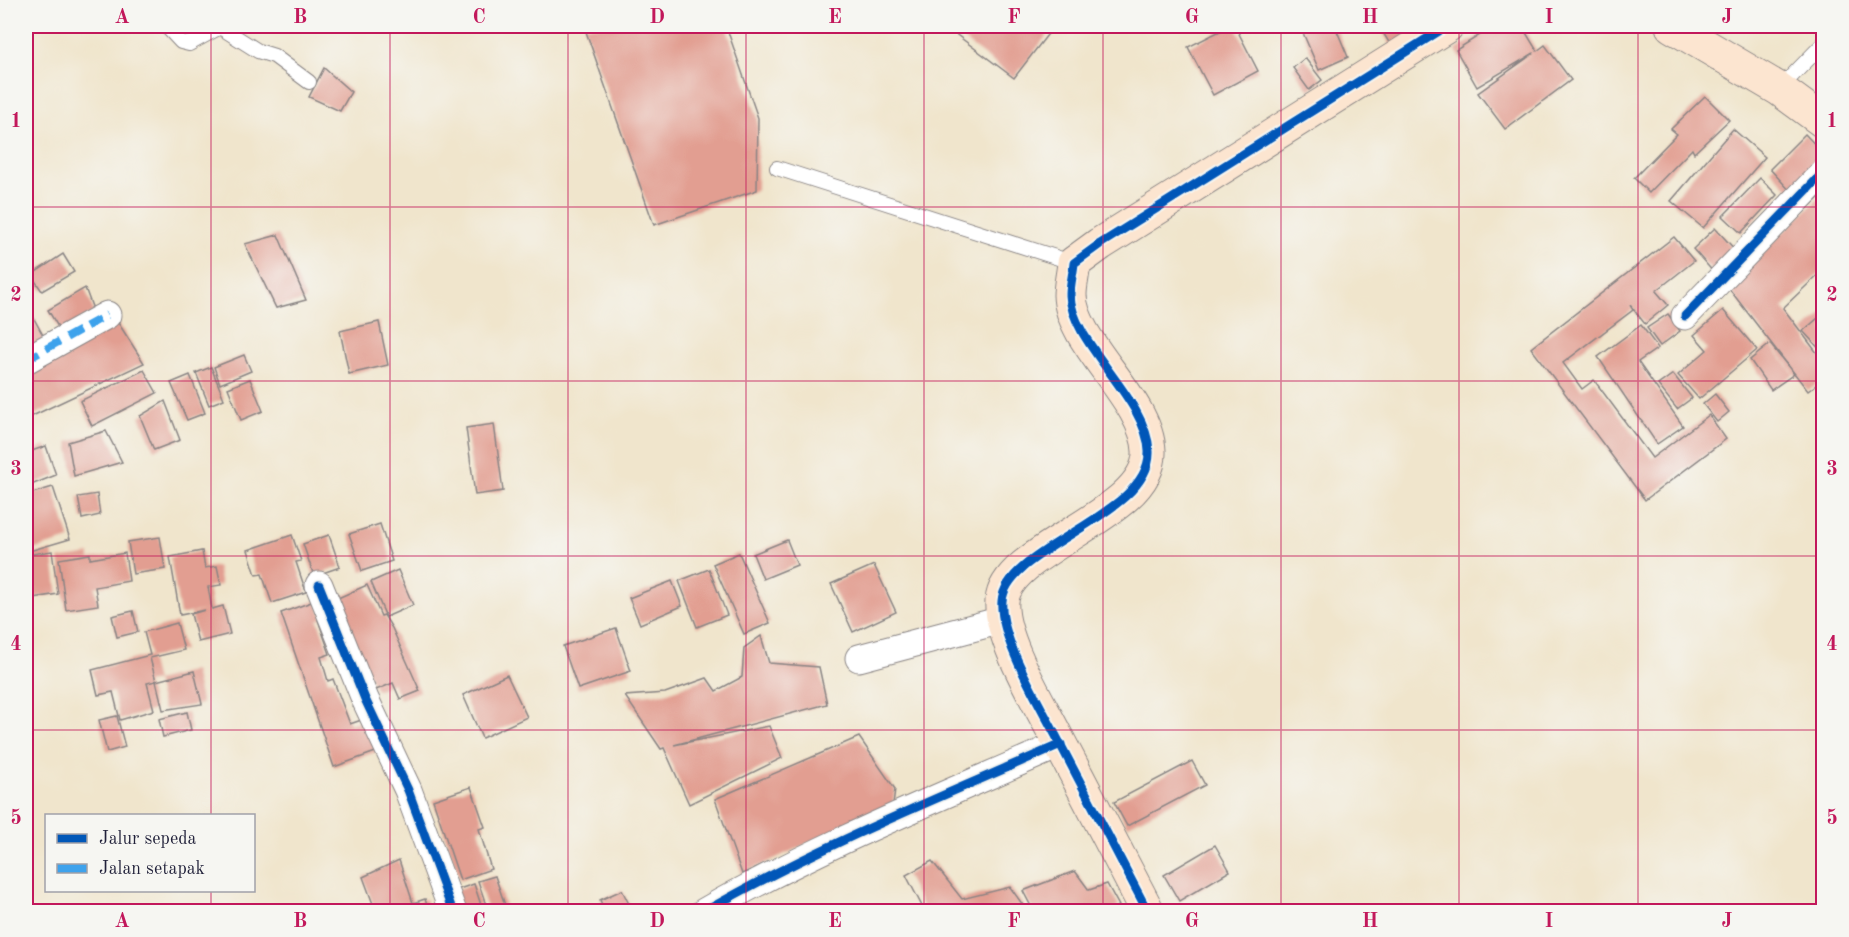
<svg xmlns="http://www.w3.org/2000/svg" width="1849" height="937" font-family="'Old Standard TT',serif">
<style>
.building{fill:#e29e91}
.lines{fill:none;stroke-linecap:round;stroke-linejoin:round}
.lane-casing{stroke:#898484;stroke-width:16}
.street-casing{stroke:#898484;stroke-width:29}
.secondary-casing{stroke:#898484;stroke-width:35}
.lane{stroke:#fff;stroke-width:14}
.street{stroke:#fff;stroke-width:27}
.secondary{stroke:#fce5d0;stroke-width:33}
.quiet{stroke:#3ea2ec;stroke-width:8;stroke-dasharray:15 8;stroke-linecap:butt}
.cycleway-casing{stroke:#f6f6f2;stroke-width:13}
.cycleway{stroke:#0057b8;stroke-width:9}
.grid{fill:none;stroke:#c2185b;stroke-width:1.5;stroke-opacity:0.55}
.neatline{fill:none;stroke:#c2185b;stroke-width:2}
.grid-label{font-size:20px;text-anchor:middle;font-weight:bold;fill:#c2185b}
</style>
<rect width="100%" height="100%" fill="#f6f6f2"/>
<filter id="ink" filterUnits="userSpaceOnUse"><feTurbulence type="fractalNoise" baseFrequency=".0167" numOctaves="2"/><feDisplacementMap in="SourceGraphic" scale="12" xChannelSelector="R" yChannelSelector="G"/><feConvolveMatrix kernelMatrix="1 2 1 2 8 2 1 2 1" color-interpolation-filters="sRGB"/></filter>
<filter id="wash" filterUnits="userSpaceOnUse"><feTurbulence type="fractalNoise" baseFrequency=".008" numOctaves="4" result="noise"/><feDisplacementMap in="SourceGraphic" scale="24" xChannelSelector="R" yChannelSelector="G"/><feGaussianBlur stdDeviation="1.35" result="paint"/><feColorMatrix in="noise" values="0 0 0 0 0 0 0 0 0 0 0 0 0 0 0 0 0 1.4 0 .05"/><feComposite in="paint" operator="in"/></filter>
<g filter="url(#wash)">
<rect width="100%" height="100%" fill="#f0e5cc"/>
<g id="blocks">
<g class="building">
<path d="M584 26H726L758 118 757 190 654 225Z"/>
<path d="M945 26H1054L1014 78Z"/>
<path d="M1230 26H1235L1258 71 1213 95 1188 47Z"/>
<path d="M1300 26H1335L1348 57 1319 70Z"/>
<path d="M1379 26H1433L1393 49Z"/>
<path d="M1494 26H1522L1537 51 1545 45 1571 80 1505 129 1478 93 1534 53 1477 87 1456 50Z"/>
<path d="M1305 58 1322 80 1309 90 1293 68Z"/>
<path d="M324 68 351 92 340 111 309 97Z"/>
<path d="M1705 96 1729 120 1694 153 1692 149 1649 193 1634 178 1677 134 1671 129Z"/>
<path d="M1733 129 1765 157 1703 228 1671 201Z"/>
<path d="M1805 134 1824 154V167L1794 195 1770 169Z"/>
<path d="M1760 178 1777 195 1741 233 1723 216Z"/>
<path d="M1824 193V269L1783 308 1824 362V379L1808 391 1727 286Z"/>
<path d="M1715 228 1739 254 1716 275 1693 249Z"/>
<path d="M278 235 306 300 276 308 245 244Z"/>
<path d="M1674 237 1694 261 1656 291 1668 305 1645 324 1630 305 1633 310 1563 363 1582 389 1594 380 1652 458 1709 415 1726 439 1645 500 1531 348Z"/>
<path d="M63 254 74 272 42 291 31 275Z"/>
<path d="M85 288 94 312 61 332 48 310Z"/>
<path d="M26 304 45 339 26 351Z"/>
<path d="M1723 310 1757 350 1699 399 1678 375 1707 350 1694 335Z"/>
<path d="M1824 313V354L1803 331Z"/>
<path d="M1668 314 1680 331 1660 346 1647 328Z"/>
<path d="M117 321 144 363 26 419V370Z"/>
<path d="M379 322 388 365 349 374 340 331Z"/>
<path d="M1641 325 1658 348 1638 362 1683 426 1657 444 1598 357Z"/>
<path d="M1770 344 1794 374 1771 390 1750 360Z"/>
<path d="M244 355 251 371 220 384 214 367Z"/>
<path d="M211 367 224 399 209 405 196 373Z"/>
<path d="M144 370 157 393 92 426 80 401Z"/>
<path d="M1673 374 1692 398 1677 409 1658 385Z"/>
<path d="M190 375 205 413 187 420 171 383Z"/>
<path d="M250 379 263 411 241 420 228 388Z"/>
<path d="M1715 394 1729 412 1717 422 1703 404Z"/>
<path d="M165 401 180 440 154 450 140 416Z"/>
<path d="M494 424 503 491 475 495 466 428Z"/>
<path d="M106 431 122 462 74 476 68 442Z"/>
<path d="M46 446 56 475 31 485 26 470V453Z"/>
<path d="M53 487 70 539 26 552V495Z"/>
<path d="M97 494 100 515 82 519 78 497Z"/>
<path d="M380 524 392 561 362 571 349 534Z"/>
<path d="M292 535 301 561 296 562 306 592 272 603 262 574 256 575 248 550Z"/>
<path d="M329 535 340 567 314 576 303 544Z"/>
<path d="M160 537 165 569 133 574 128 542Z"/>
<path d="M787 540 797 565 763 579 753 554Z"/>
<path d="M52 551 58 594 26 599V555Z"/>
<path d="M202 551 205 568 217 566 221 585 208 587 212 609 223 606 230 634 198 642 191 614 205 610 180 615 170 557Z"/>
<path d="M125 553 129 581 95 587 98 605 66 610 59 559 90 554V559Z"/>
<path d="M739 553 770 623 744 634 713 564Z"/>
<path d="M874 565 896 612 853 632 831 584Z"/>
<path d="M709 569 727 615 697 627 679 581Z"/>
<path d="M398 570 413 605 386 617 371 582Z"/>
<path d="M672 581 682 606 640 624 629 598Z"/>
<path d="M367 585 381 616 384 615 392 628 420 691 400 699 393 683 376 690 350 630 329 602Z"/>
<path d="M317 600 323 618 318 620 330 654 321 657 328 681 333 679 350 724 367 718 381 750 334 767 281 613Z"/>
<path d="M133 611 138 632 117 637 112 616Z"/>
<path d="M177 623 184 650 150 658 156 681 147 683 154 710 120 720 113 692 98 695 92 670 150 655 144 632Z"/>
<path d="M616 628 631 671 578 689 563 646Z"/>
<path d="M761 636 769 663 819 667 827 704 674 745 769 726 782 758 689 804 664 748 661 749 625 696 665 693 707 678 716 691 742 677 744 648Z"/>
<path d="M194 671 202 704 163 710 156 681Z"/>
<path d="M507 675 527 717 482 738 463 695Z"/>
<path d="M187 712 191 730 163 737 159 719Z"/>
<path d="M117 716 125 747 107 752 99 720Z"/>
<path d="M859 737 895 789 893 804 742 874 715 799Z"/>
<path d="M1192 761 1205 785 1127 826 1114 802Z"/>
<path d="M471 787 485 827 479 829 491 869 460 880 433 800Z"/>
<path d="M1215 845 1230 871 1179 901 1164 875Z"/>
<path d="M399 860 413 903 425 899 429 912H376L363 877Z"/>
<path d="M932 861 962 899 1010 887 1028 912H925L906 875Z"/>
<path d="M1075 871 1089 890 1107 884 1119 906 1106 912H1034L1023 891Z"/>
<path d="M495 876 505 905 488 911 478 881Z"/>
<path d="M474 884 481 905 462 912 453 891Z"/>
<path d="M622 890 632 910 605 912 600 900Z"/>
</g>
</g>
</g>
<g filter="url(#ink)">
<use href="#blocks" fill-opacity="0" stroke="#898484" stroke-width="1.5"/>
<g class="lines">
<defs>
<g id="lane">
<path d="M166 26 181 42 189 44 220 27 258 51 274 56 309 82"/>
<path d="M1779 89 1824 43"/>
<path d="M777 168 1074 263"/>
</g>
<g id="street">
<path d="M1685 316 1824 172"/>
<path d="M26 360 107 315"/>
<path d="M319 585 365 699 408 790 453 912"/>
<path d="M859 658 1002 620"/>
<path d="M704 912C818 846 941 797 1061 744"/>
</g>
<g id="secondary">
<path d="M1672 26 1779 89 1824 122"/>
<path d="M1148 912C1117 852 1086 793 1055 734 1038 701 999 637 1002 601 1006 547 1152 515 1149 451 1147 399 1071 343 1070 295 1070 285 1073 274 1074 263L1100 244 1447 26"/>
</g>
</defs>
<use href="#lane" class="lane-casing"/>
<use href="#street" class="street-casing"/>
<use href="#secondary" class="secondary-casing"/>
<use href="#lane" class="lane"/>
<use href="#street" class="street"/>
<use href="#secondary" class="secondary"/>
<path class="quiet" d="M26 360 107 315"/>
<defs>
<g id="cycleway">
<path d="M1685 316 1824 172"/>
<path d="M319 585 365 699 408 790 453 912"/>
<path d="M704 912C818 846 941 797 1061 744"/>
<path d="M1148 912C1117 852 1086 793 1055 734 1038 701 999 637 1002 601 1006 547 1152 515 1149 451 1147 399 1071 343 1070 295 1070 285 1073 274 1074 263L1100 244 1447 26"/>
</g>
</defs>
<use href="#cycleway" class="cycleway-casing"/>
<use href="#cycleway" class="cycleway"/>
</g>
</g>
<path class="grid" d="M211 26V816M390 26V912M568 26V912M746 26V912M924 26V912M1103 26V912M1281 26V912M1459 26V912M1638 26V912M26 207H1824M26 381H1824M26 556H1824M26 730H1824M211 890V912"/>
<rect width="1849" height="937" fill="none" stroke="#f6f6f2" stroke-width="66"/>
<rect x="45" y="814" width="210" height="78" fill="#f6f6f2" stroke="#a1a1a9" stroke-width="1.5"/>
<rect x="57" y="834" width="30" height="9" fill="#0057b8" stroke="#a1a1a9" stroke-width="1.5"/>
<text x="99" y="844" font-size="18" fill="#22223b">Jalur sepeda</text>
<rect x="57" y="864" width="30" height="9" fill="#3ea2ec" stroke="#a1a1a9" stroke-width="1.5"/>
<text x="99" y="874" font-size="18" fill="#22223b">Jalan setapak</text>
<rect x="33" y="33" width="1783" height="871" class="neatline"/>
<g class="grid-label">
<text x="122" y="23">A</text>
<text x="300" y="23">B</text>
<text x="479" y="23">C</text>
<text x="657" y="23">D</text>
<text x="835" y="23">E</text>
<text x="1014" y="23">F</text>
<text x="1192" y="23">G</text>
<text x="1370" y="23">H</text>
<text x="1549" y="23">I</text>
<text x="1727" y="23">J</text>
<text x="16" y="127">1</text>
<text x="1832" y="127">1</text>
<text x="16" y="301">2</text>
<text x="1832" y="301">2</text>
<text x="16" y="475">3</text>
<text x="1832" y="475">3</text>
<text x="16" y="650">4</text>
<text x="1832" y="650">4</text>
<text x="16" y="824">5</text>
<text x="1832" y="824">5</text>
<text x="122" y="927">A</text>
<text x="300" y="927">B</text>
<text x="479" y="927">C</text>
<text x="657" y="927">D</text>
<text x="835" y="927">E</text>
<text x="1014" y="927">F</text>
<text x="1192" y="927">G</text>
<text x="1370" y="927">H</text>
<text x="1549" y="927">I</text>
<text x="1727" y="927">J</text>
</g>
</svg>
